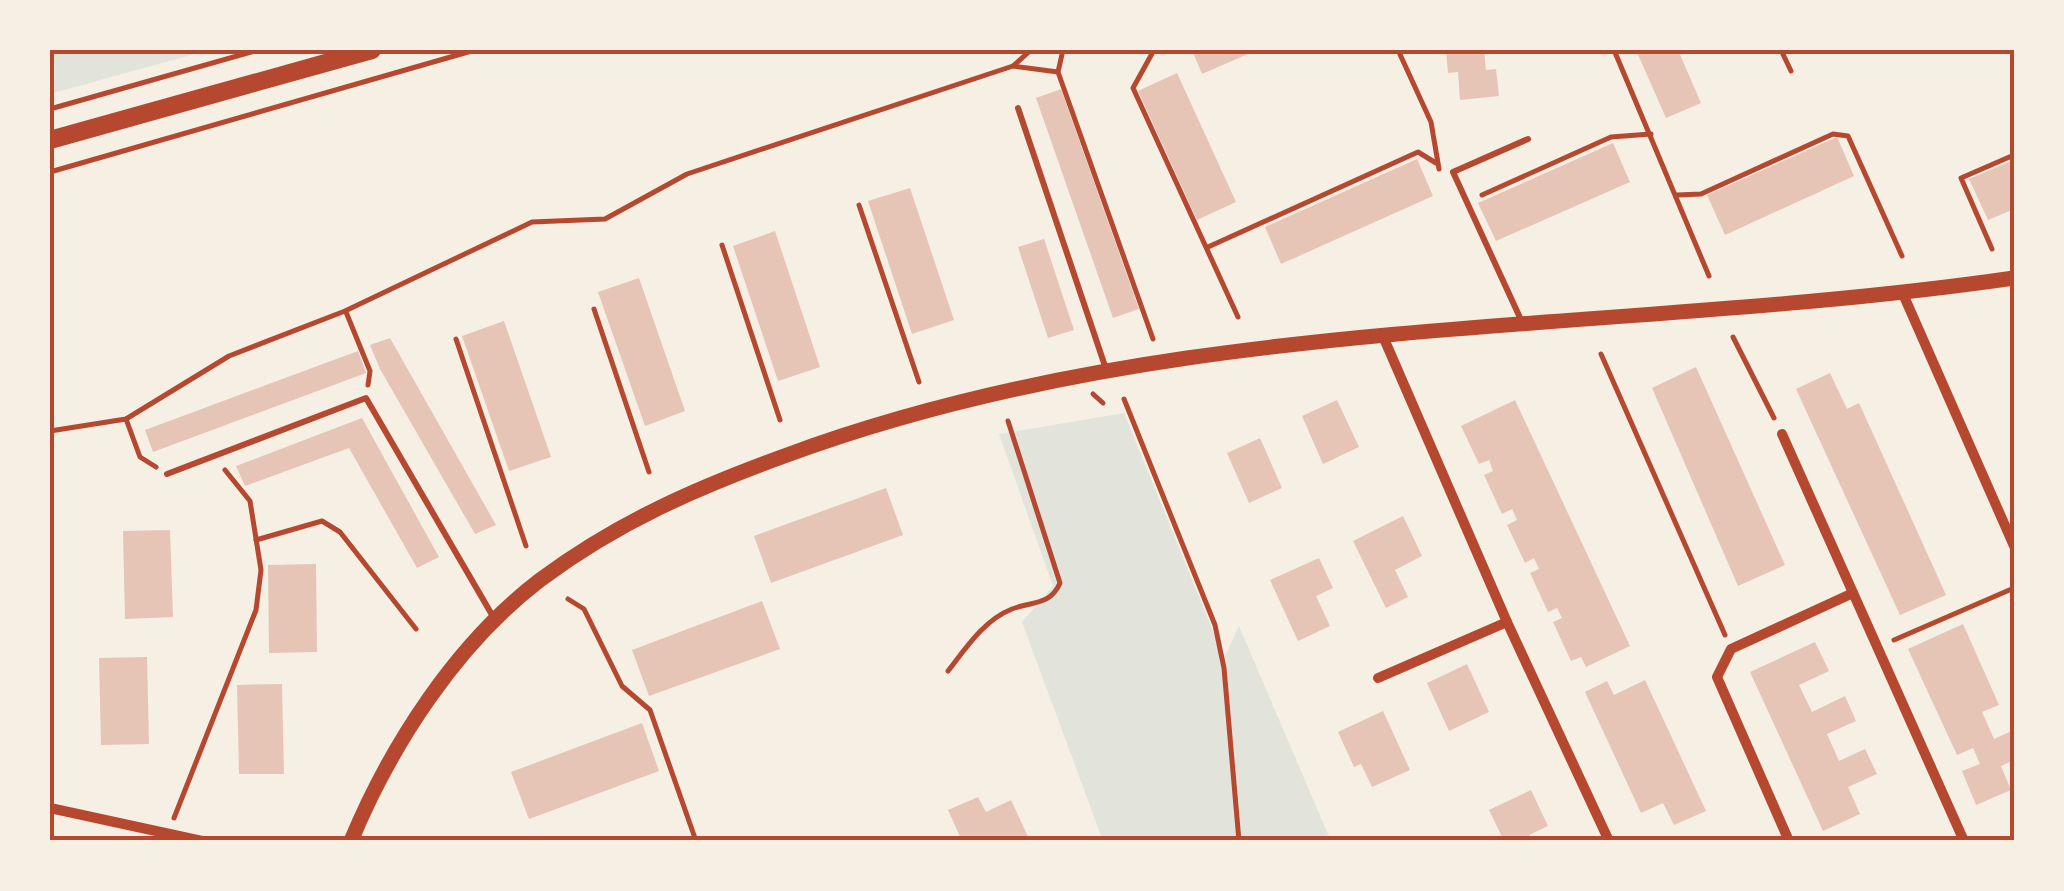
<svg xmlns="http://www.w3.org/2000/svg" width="2064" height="891" font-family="Mulish,sans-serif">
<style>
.green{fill:#e2e4dc}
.building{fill:#e6c5b7}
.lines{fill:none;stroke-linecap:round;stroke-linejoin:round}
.path{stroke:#b5482f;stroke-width:5}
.service{stroke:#b5482f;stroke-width:6}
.minor{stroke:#b5482f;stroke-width:10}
.tertiary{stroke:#b5482f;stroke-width:15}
.secondary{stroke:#b5482f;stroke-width:18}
.neatline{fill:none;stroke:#b5482f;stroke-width:4}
</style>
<rect width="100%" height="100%" fill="#f6efe4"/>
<g class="green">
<path d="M50 50H209L50 94Z"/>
<path d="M1124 413 1224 658 1239 626 1331 841H1103L1022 622 1053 586 999 434Z"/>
</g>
<g class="building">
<path d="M1192 50H1257L1202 74Z"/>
<path d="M1446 50H1484L1486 70 1496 69 1499 96 1460 100 1458 72 1448 73Z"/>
<path d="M1636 50H1678L1701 103 1666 118Z"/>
<path d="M1177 73 1236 202 1197 220 1138 91Z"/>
<path d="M1061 89 1139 309 1113 318 1036 98Z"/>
<path d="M1837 137 1854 176 1725 235 1707 195Z"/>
<path d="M1613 143 1630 182 1496 241 1478 203Z"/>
<path d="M1417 159 1433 196 1281 264 1265 227Z"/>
<path d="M2014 160V209L1988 220 1969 179Z"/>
<path d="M910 188 954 320 912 334 868 201Z"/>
<path d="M775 231 820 367 778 381 733 246Z"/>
<path d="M1044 239 1074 330 1048 338 1018 247Z"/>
<path d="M639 278 685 411 645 426 598 292Z"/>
<path d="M504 321 551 457 509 471 462 336Z"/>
<path d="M390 338 496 525 475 534 380 369 370 345Z"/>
<path d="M358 351 366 373 153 452 145 430Z"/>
<path d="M1696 367 1785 565 1738 586 1652 388Z"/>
<path d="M1830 373 1847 409 1859 403 1946 595 1900 615 1796 389Z"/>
<path d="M1337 400 1359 447 1323 464 1302 416Z"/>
<path d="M1515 400 1630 646 1586 667 1581 657 1571 661 1553 622 1562 618 1557 608 1548 612 1530 573 1539 569 1534 558 1525 563 1507 525 1517 520 1512 509 1502 514 1484 475 1493 471 1489 460 1479 464 1461 426Z"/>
<path d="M362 418 439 557 417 568 349 448 245 486 236 466Z"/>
<path d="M1260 438 1282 488 1249 503 1227 453Z"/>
<path d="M886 488 903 535 771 583 754 536Z"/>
<path d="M1403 516 1422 556 1395 570 1408 597 1386 608 1353 541Z"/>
<path d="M170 530 173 617 125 619 123 531Z"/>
<path d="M1319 558 1333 588 1316 596 1330 626 1298 641 1270 580Z"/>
<path d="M316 564 317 652 269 653 268 565Z"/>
<path d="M762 601 780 649 649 696 632 650Z"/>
<path d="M1963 624 1999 705 1982 712 1994 739 2014 730V760L2001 766 2011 790 1976 805 1962 771 1980 764 1973 748 1957 755 1908 649Z"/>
<path d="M1815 642 1829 671 1799 685 1812 712 1845 696 1856 721 1827 734 1839 761 1865 749 1877 774 1848 787 1860 814 1823 831 1750 672Z"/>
<path d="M147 657 149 744 101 745 99 658Z"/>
<path d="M1467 664 1489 712 1449 731 1427 683Z"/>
<path d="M1645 680 1706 811 1674 825 1663 803 1641 813 1585 692 1607 681 1614 695Z"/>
<path d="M282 684 284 774H239L237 685Z"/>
<path d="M1383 711 1410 770 1372 787 1361 764 1354 767 1338 732Z"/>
<path d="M642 723 659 771 529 819 511 772Z"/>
<path d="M1531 790 1548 826 1529 835 1532 841H1504L1489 810Z"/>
<path d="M978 797 986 812 1011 800 1030 841H962L948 810Z"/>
</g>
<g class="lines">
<g class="path">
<path d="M1154 50 1133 88 1238 317"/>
<path d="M1398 50 1431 122 1439 169"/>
<path d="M1614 50 1709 276"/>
<path d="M1781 50 1791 71"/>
<path d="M1013 66 1058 72 1063 50"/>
<path d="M1058 72 1153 339"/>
<path d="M50 109 258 50"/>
<path d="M50 172 475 50"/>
<path d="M1482 195 1611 137 1651 134"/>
<path d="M1677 195 1701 194 1833 134 1848 136 1902 256"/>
<path d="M859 205 919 382"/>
<path d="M722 245 780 420"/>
<path d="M1208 247 1418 152 1436 163"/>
<path d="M1992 249 1961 178 2014 155"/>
<path d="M594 309 649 472"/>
<path d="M346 312 370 371 368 385"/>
<path d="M1733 337 1774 418"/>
<path d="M456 339 526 546"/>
<path d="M1601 354 1725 635"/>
<path d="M1093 394 1103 403"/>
<path d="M1124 399 1215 625 1224 668 1239 841"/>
<path d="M126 419 140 457 156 467"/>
<path d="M50 431 126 419 229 356 345 311 532 222 605 219 687 174 1013 66 1031 50"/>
<path d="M256 540 322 521 340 532 416 629"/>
<path d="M568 599 584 609 622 686 650 710 696 841"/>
<path d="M1894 640 2014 588"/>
<path d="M948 671C966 648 984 620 1012 609 1032 601 1050 606 1060 583L1008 421"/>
<path d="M174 818 256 610 261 570 250 501 225 470"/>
</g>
<g class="service">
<path d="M1018 108 1106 369"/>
<path d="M1522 322 1453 172 1528 139"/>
<path d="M167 474 366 398 495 620"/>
</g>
<g class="minor">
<path d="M1903 294 2014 546"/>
<path d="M1382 334 1507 622 1609 841"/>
<path d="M1782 434 1964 841"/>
<path d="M1378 678 1507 622"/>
<path d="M50 808 202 841"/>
<path d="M1789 841 1717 677 1731 649 1853 593"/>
</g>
<path class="tertiary" d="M351 841C391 745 456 644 540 580 618 522 696 488 787 455 1180 310 1605 337 2014 278"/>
<path class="secondary" d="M50 140 372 50"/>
</g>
<rect width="2064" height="891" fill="none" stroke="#f6efe4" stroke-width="105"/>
<rect x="52" y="52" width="1960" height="786" class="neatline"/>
</svg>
